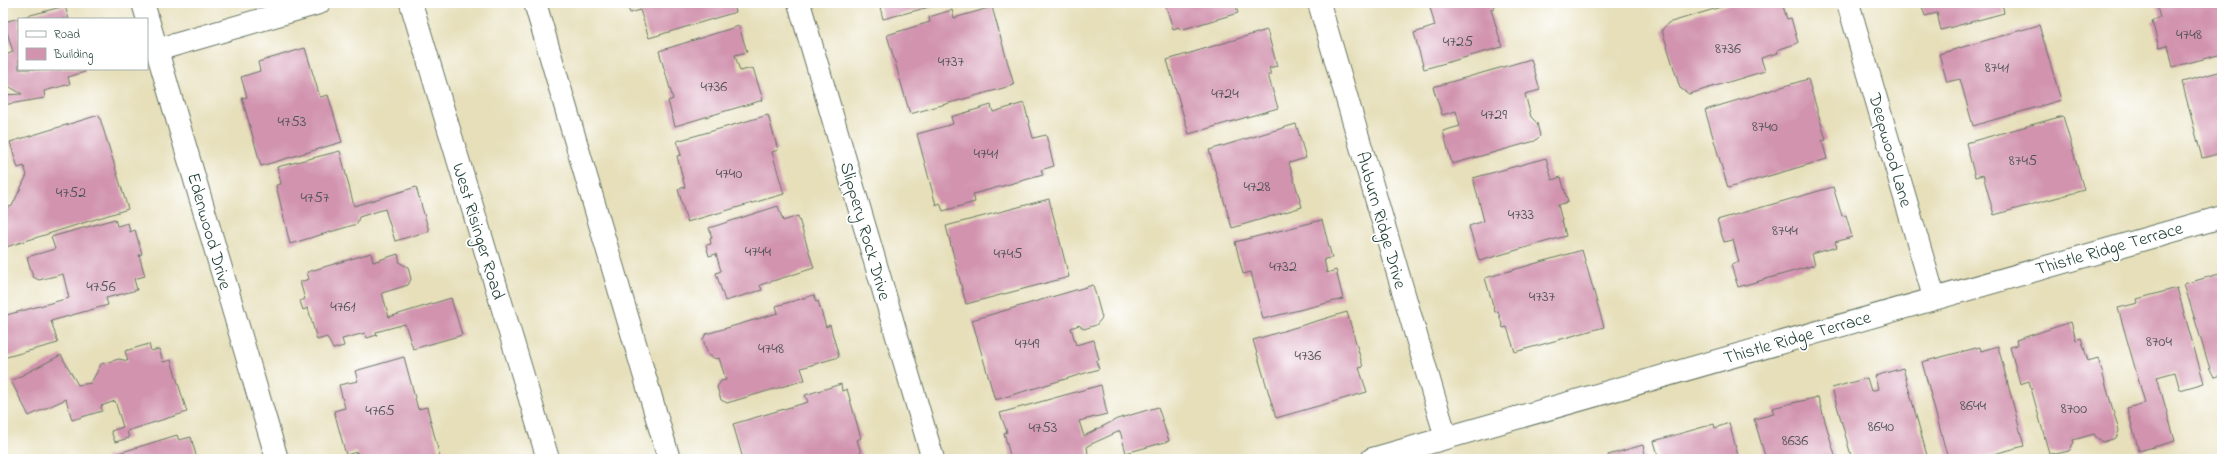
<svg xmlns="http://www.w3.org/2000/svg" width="2225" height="462" font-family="'Indie Flower',sans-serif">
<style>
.building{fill:#d193ae}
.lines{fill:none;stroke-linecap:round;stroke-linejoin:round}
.minor-casing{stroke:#657663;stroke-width:24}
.secondary-casing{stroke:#657663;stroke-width:24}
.minor{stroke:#fff;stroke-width:22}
.secondary{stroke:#fff;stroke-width:22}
.labels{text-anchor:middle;stroke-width:3.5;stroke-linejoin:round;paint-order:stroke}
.number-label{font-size:16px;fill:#4c5252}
.street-label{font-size:18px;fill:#1f3d34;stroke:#fff}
</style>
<rect width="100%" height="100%" fill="#fff"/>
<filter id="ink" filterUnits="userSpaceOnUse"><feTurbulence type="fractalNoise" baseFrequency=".025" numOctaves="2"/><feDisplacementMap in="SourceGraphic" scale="8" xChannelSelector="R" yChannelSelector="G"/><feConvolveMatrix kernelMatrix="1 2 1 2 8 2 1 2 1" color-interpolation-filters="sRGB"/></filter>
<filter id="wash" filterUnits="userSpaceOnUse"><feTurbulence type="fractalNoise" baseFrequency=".012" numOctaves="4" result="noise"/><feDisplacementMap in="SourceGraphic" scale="16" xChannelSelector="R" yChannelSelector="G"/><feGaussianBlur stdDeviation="0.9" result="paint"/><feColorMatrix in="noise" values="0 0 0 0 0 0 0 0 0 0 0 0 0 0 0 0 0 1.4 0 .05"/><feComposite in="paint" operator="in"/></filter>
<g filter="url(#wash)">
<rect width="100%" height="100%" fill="#e6dfba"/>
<g id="blocks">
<g class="building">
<path d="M626 3H733L736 12 649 38 640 10 630 13Z"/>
<path d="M879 3H941V4L883 19Z"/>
<path d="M1165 3H1235L1238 13 1180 30 1179 27 1173 29Z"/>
<path d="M1429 3H1493L1494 8 1491 9 1502 47 1424 69 1414 33 1435 26Z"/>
<path d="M1734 3H1782L1787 19 1791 18 1798 43 1777 50 1778 53 1761 58 1765 71 1689 94 1680 88 1662 30 1668 23Z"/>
<path d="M1921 3H2002L2004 13 1941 30 1937 13 1925 16Z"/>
<path d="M2156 3H2222V54L2173 67 2168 45 2159 47 2152 21 2160 18Z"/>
<path d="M65 6 69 19H19V69H84L85 72 68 77 70 84 44 91 45 98 3 105V95L22 94 3 83V56L13 52 4 22Z"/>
<path d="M992 7 1014 85 910 114 887 35 930 22 929 17 952 10 954 18Z"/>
<path d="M2039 25 2061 100 1973 126 1960 79 1947 82 1939 54Z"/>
<path d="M739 26 747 52 735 55 740 71 753 68 763 100 675 126 668 101 673 99 659 51Z"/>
<path d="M1267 30 1277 66 1269 68 1271 75H1268L1278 108 1189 134 1167 60Z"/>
<path d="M305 48 320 97 328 95 342 142 261 166 242 98 247 97 241 77 260 71 258 62Z"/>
<path d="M1531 59 1540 90 1525 94 1531 117 1537 123 1540 136 1535 141 1452 164 1443 131 1460 126 1456 111 1442 115 1433 87Z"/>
<path d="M2222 71V153L2202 158 2182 82Z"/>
<path d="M1808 79 1826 140 1822 141 1827 159 1728 188 1705 110Z"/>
<path d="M1024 103 1033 138 1046 135 1054 166 1041 170 1043 175 973 194 975 202 943 211 940 203 936 205 917 134 953 124 951 117 991 105 993 112Z"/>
<path d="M99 115 128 209 6 247 3 237V209L12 206 27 175 24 166 18 168 10 142Z"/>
<path d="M768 115 778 150 772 152 784 194 687 222 678 189 685 187 677 156 681 155 677 141Z"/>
<path d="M2063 116 2084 190 1994 215 1983 175 1975 177 1966 143Z"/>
<path d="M1296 124 1306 158 1289 163 1302 207 1232 228 1209 150Z"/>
<path d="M340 151 354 206 416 187 429 231 395 241 385 209 359 217 357 224 290 244 276 185 281 184 277 167Z"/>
<path d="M1546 158 1552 180 1561 177 1568 202 1558 205 1566 236 1479 261 1469 226 1484 221 1473 178Z"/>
<path d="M1833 187 1842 216 1846 215 1852 237 1835 242 1837 247 1812 254 1815 265 1738 287 1731 265 1739 262 1733 240 1724 242 1717 220Z"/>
<path d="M1049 199 1069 277 966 304 946 226Z"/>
<path d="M778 206 783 221 798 216 814 268 760 285 762 290 725 301 716 273 721 271 716 254 709 256 706 245 711 244 710 239 712 238 709 228Z"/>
<path d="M115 219 117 226 128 223 130 232 135 230 142 254 139 255 145 276 134 279 137 290 106 298 108 305 51 321 58 343 3 358V316L69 298 63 274 39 280 33 277 27 257 55 249 51 237Z"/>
<path d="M1322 220 1332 258 1324 259 1327 273 1336 270 1343 299 1263 319 1251 272 1243 274 1235 242Z"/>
<path d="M1582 250 1604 327 1515 352 1507 327 1503 328 1498 311 1495 312 1485 278Z"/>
<path d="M371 253 373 262 398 254 400 263 408 267 411 279 408 285 382 293 389 317 451 298 462 335 413 349 405 324 376 332 377 335 367 338 365 333 342 339 344 346 333 349 327 337 317 340 308 308 303 310 300 301 305 299 300 282 309 279 307 272Z"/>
<path d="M2219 274 2222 280V375L2214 377 2210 369 2184 284Z"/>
<path d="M1093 285 1102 318 1096 325 1084 329 1079 325 1071 328 1076 345 1094 340 1099 360 1096 361 1099 369 995 400 972 320Z"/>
<path d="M2177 288 2204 383 2180 390 2175 372 2157 377 2175 441 2139 451 2127 408 2145 403 2118 308 2138 303 2137 299Z"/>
<path d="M814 295 816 302 818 301 826 327 830 325 839 357 801 368 805 380 727 403 721 400 717 387 721 381 726 380 719 358 716 359 708 355 703 339 706 334 778 313 776 306Z"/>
<path d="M1347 312 1363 367 1359 368 1367 392 1276 418 1253 340Z"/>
<path d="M2071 322 2076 340 2081 338 2088 361 2098 358 2119 431 2116 438 2103 442 2096 437 2094 434 2073 440 2074 443 2069 451 2056 454 2049 453 2029 381 2020 384 2010 347 2017 345 2016 340Z"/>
<path d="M149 344 151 351 159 349 163 362 171 360 187 412 127 431 129 438 115 442 111 431 123 427 115 401 101 406 102 411 72 420 66 399 29 416 11 381 61 355 78 385 91 383 101 364 119 359 128 361 125 351Z"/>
<path d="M1998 346 2024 446 1975 459H1948L1922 362 1980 347 1981 351Z"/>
<path d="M404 357 418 409 427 407 440 457 431 459H358L357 452 346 455 334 411 345 408 339 385 358 381 355 371Z"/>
<path d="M1903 368 1928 459H1852L1832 388 1867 378 1871 391 1878 389 1875 376Z"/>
<path d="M841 384 842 391 847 389 861 438 857 440 863 459H743L733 424 808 402 805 395Z"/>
<path d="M1101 385 1107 414 1079 421 1084 436 1117 419 1158 407 1169 441 1126 453 1120 431 1087 446 1088 455 1085 459H1011L1004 433 1007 432 1000 413Z"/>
<path d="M1818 397 1836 459H1766L1754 419 1774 414 1772 408Z"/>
<path d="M1729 423 1739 459H1659L1654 441 1714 424 1715 428Z"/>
<path d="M177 435 179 440 191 437 197 459H106V457Z"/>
<path d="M1643 445 1646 459H1609L1608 455Z"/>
</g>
</g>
</g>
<g filter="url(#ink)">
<use href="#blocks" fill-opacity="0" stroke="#657663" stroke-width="1"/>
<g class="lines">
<defs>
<g id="minor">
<path d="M143 3 277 459"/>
<path d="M799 3 933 459"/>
<path d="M1319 3 1446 438"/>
<path d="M1848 3 1934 297"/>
<path d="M157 50 319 3"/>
<path d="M1372 459 2222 217"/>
</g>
<g id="secondary">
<path d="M411 3 548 459"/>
<path d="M535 3 669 459"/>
</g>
</defs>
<use href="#minor" class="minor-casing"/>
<use href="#secondary" class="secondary-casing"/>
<use href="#minor" class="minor"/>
<use href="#secondary" class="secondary"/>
</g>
</g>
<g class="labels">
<g class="number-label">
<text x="2189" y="39">4748</text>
<text x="1458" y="46">4725</text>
<text x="1728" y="53">8736</text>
<text x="951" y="66">4737</text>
<text x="1997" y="72">8741</text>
<text x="714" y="91">4736</text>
<text x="1225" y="98">4724</text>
<text x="1494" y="119">4729</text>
<text x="292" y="126">4753</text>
<text x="1765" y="131">8740</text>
<text x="986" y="158">4741</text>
<text x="2023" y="165">8745</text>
<text x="729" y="178">4740</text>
<text x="1257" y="191">4728</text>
<text x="71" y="197">4752</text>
<text x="315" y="202">4757</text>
<text x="1521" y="219">4733</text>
<text x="1785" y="235">8744</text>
<text x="758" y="256">4744</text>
<text x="1008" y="258">4745</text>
<text x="1283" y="271">4732</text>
<text x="101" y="291">4756</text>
<text x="1542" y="301">4737</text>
<text x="343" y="311">4761</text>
<text x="2159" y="346">8704</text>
<text x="1027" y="348">4749</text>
<text x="771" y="353">4748</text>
<text x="1308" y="360">4736</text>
<text x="1973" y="410">8644</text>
<text x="2074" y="413">8700</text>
<text x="380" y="415">4765</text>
<text x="1881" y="431">8640</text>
<text x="1043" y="432">4753</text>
<text x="1795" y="445">8636</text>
</g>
<g class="street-label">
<text transform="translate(1891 150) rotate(74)" y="6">Deepwood Lane</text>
<text transform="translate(1382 220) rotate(74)" y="6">Auburn Ridge Drive</text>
<text transform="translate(210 231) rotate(74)" y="6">Edenwood Drive</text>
<text transform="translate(479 231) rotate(73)" y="6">West Risinger Road</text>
<text transform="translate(866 231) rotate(74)" y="6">Slippery Rock Drive</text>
<text transform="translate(2109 248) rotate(-16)" y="6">Thistle Ridge Terrace</text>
<text transform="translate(1797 337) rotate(-16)" y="6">Thistle Ridge Terrace</text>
</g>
</g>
<rect width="2225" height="462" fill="none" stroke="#fff" stroke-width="16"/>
<rect x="18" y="18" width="130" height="52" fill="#ffffff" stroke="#a5b1ae"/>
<rect x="26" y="31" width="20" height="6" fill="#ffffff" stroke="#a5b1ae"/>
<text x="54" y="38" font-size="12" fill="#1f3d34">Road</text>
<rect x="26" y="48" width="20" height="12" fill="#d193ae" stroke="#a5b1ae"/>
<text x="54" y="58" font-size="12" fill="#1f3d34">Building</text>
</svg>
